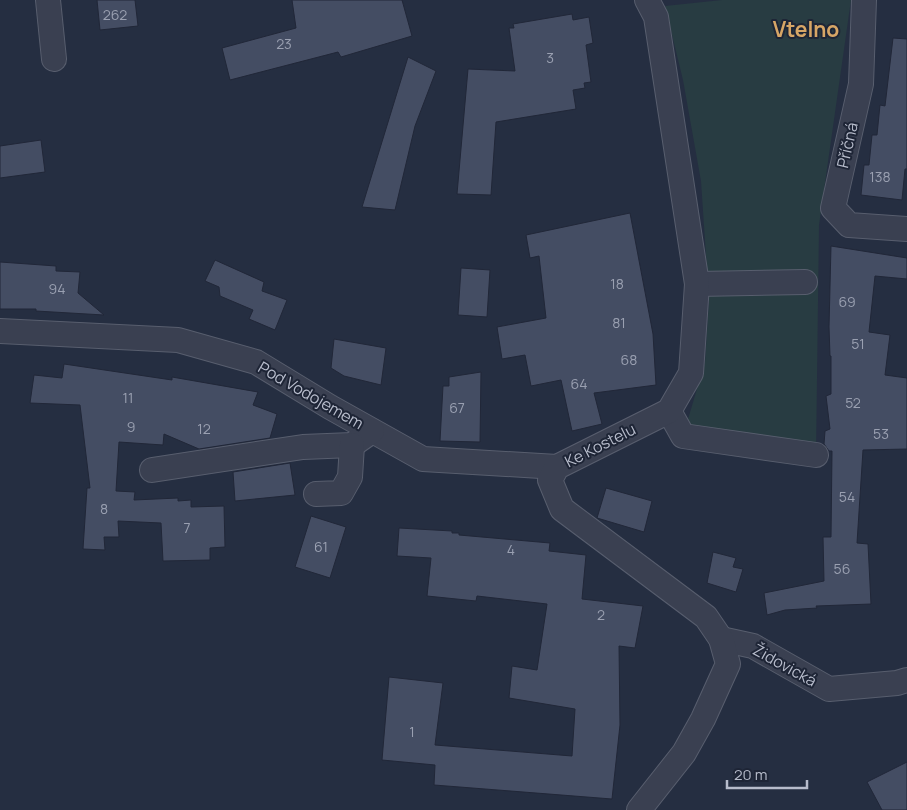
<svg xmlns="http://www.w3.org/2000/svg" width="907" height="810" font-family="Manrope,sans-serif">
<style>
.green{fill:#283c42}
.building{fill:#444d63;stroke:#212738}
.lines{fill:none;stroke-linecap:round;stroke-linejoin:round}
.minor-casing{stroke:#585e6e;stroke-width:26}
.minor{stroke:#3a4051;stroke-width:24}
.labels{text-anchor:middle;stroke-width:4;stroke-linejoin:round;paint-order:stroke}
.number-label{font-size:14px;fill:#9aa0b1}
.street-label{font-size:16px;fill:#b7bccb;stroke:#1e2536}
.district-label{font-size:21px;font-weight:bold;fill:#d7a666;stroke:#1e2536}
</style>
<rect width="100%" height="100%" fill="#252e41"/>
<path class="green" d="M722 0H851L819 225 816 455 683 436 705 362 709 300 701 181 683 80 665 6Z"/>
<g class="building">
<path d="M97 0H135L138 26 100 30Z"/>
<path d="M292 0H402L412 36 341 57 338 52 230 80 222 48 296 28Z"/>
<path d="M572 14 573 20 589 17 593 43 586 45 591 82 584 83 585 88 573 90 576 109 496 122 491 195 457 194 468 69 515 71 509 28H514L513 24Z"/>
<path d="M893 38 907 39V169H905L902 200 861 195 864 165H869L872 135H877L880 105 885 106Z"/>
<path d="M408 57 436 71 415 126 395 210 362 207Z"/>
<path d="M41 140 45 172 0 178V146Z"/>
<path d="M630 213 653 334 656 385 594 393 602 424 572 431 561 380 531 386 525 355 502 359 497 327 546 318 539 256 530 258 526 235Z"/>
<path d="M831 246 907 258V279L875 276 869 332 890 335 885 375 907 378V449L863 450 857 543 868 544 871 604 816 606 817 608 785 610 767 615 764 593 824 581 823 537H831L832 451H829L824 444 825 431 830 429 826 396 831 394V356H830L829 327Z"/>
<path d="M215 260 264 282 262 291 287 300 275 330 249 319 253 310 220 296 219 287 205 281Z"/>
<path d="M0 262 56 266V271L80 272 78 293 104 315 36 311V309H0Z"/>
<path d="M461 268 490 270 487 317 458 315Z"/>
<path d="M334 339 386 348 381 385 344 376 331 368Z"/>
<path d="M64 364 172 380V377L258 392 253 405 277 414 270 438 199 449 164 434 163 445 119 442 116 491 135 492 134 500 178 498V501L191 500V507L224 506 225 547 210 548V560L163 561 161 523 118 521 119 537H104L105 550 83 549 87 488H90L80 405 30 403 34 375 62 378Z"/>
<path d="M481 372 480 442 440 441 443 386H449V377Z"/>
<path d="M290 463 295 495 235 501 233 472Z"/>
<path d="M606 488 652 501 644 532 597 518Z"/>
<path d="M311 516 346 527 330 578 295 567Z"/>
<path d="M399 528 452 531V533H459V535L550 543 549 551 586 555 582 599 643 606 635 648 619 646 620 725 612 799 434 785 435 765 382 760 389 677 443 683 435 745 572 756 575 709 509 698 512 666 537 670 547 604 477 596 476 601 427 596 431 558 397 556Z"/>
<path d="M713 552 736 558 733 567 743 569 736 592 707 583Z"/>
<path d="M907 762V810H882L867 782Z"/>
</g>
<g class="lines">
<defs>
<g id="minor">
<path d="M48 0 54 59"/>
<path d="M864 0 861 84 833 208 849 225 907 229"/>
<path d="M697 284 805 282"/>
<path d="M0 331 178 340 256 362 330 407 423 459 557 467"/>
<path d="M669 411 683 436 816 455"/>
<path d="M152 470 303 447 352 445 372 431"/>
<path d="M316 494 341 493 350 477 352 445"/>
<path d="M721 639 753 646 829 689 897 683 907 680"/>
<path d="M639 810 684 753 703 719 728 664 721 639 706 617 562 509 550 480 557 467 669 411 691 373 697 284 656 17 647 0"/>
</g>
</defs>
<use href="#minor" class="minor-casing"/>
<use href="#minor" class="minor"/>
</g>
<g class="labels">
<g class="number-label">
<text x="115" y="20">262</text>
<text x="284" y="49">23</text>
<text x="550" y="63">3</text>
<text x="880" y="182">138</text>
<text x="617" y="289">18</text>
<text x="57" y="294">94</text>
<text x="847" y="307">69</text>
<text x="619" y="328">81</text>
<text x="858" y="349">51</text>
<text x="629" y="365">68</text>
<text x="579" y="389">64</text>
<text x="128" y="403">11</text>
<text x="853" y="408">52</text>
<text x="457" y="413">67</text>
<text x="131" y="432">9</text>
<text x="204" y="434">12</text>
<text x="881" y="439">53</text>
<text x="847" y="502">54</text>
<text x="104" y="514">8</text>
<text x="187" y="533">7</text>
<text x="321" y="552">61</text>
<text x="511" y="555">4</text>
<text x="842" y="574">56</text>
<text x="601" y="620">2</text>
<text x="412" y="737">1</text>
</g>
<g class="street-label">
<text transform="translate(847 145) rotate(-77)" y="6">Příčná</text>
<text transform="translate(311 395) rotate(30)" y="6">Pod Vodojemem</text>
<text transform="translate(600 445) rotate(-27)" y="6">Ke Kostelu</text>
<text transform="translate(785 665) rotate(29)" y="6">Židovická</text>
</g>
<g class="district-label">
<text x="806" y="37">Vtelno</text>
</g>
</g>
<path d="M727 780v8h80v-8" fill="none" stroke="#b7bccb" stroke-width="2.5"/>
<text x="734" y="780" font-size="15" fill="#b7bccb" stroke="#1e2536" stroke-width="4" paint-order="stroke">20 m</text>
</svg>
